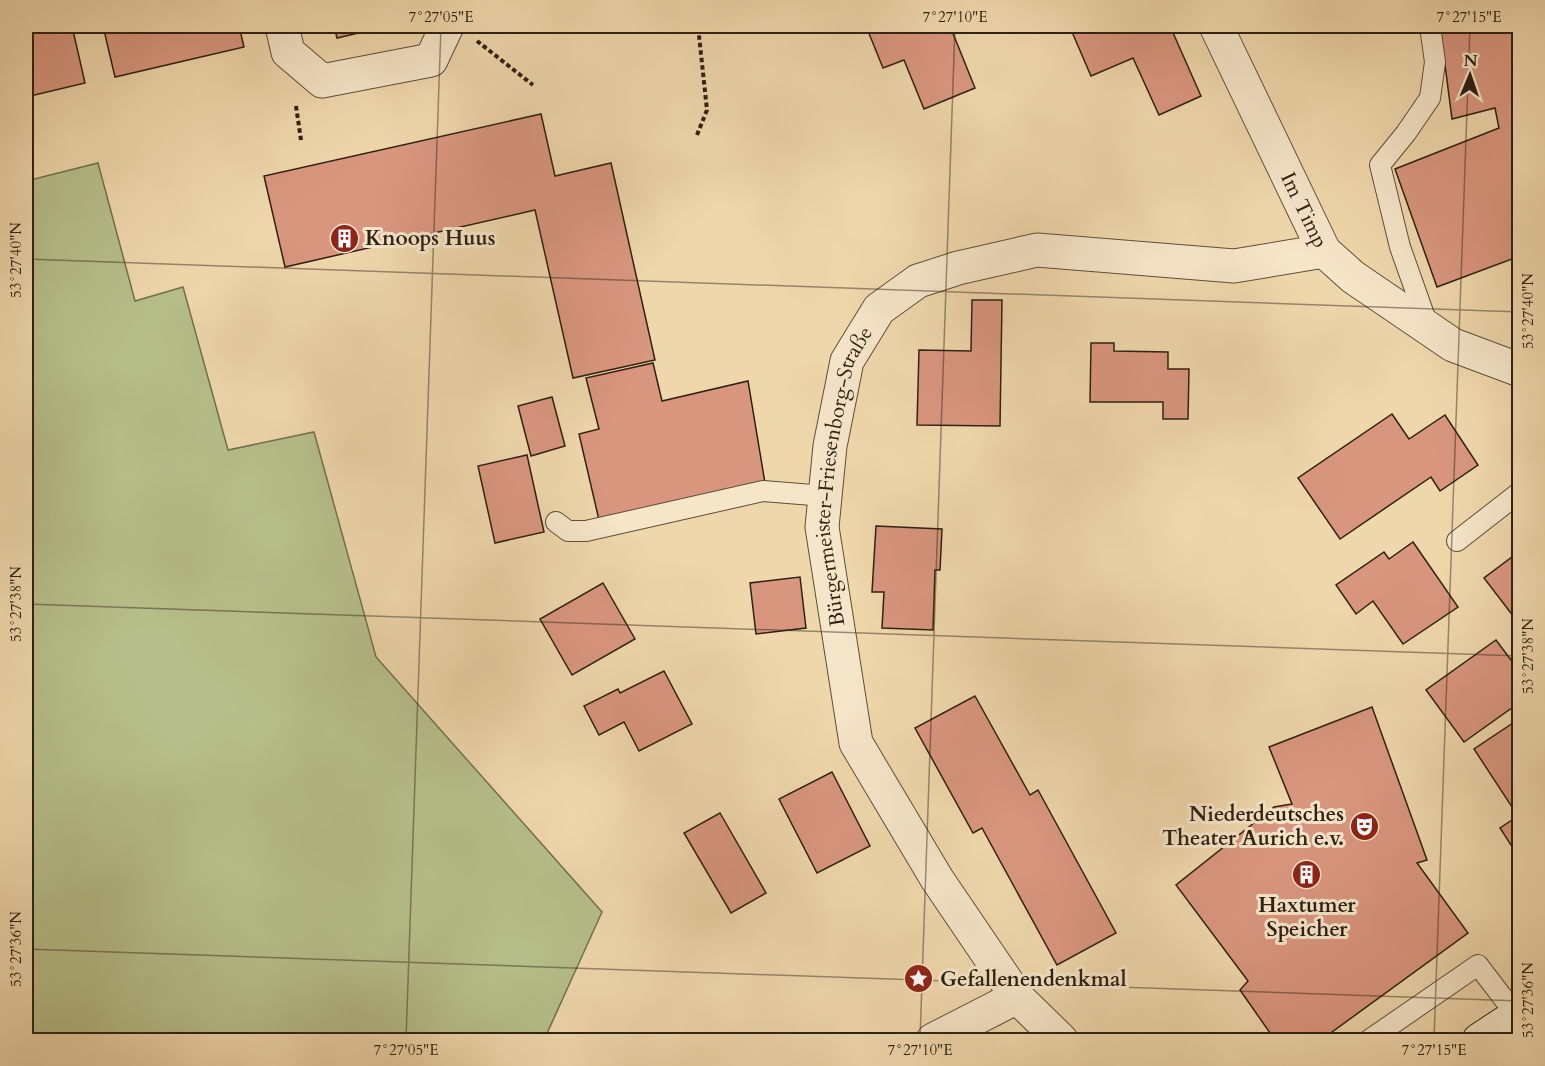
<svg xmlns="http://www.w3.org/2000/svg" width="1545" height="1066" font-family="Cardo,serif">
<style>
.green{fill:#b6bf8b;stroke:#72704e;stroke-width:1.5}
.building{fill:#d9967f;stroke:#2f2012;stroke-width:1.5}
.lines{fill:none;stroke-linecap:round;stroke-linejoin:round}
.service-casing{stroke:#5f4e38;stroke-width:22}
.minor-casing{stroke:#5f4e38;stroke-width:35}
.secondary-casing{stroke:#2f2012;stroke-width:35}
.path{stroke:#2f2012;stroke-width:4;stroke-dasharray:4.5 3;stroke-linecap:butt}
.service{stroke:#f5e5c9;stroke-width:20}
.minor{stroke:#f5e5c9;stroke-width:33}
.secondary{stroke:#f5e5c9;stroke-width:33}
.ticks{fill:none;stroke:#2f2012;stroke-width:1.5;stroke-opacity:0.45}
.labels{text-anchor:middle;stroke-width:6;stroke-linejoin:round;paint-order:stroke}
.street-label{font-size:21px;fill:#2f2012;stroke:#f5e5c9}
.poi-label{font-size:21px;font-weight:bold;fill:#2f2012;stroke:#f5e5c9;text-anchor:start}
.neatline{fill:none;stroke:#2f2012;stroke-width:2}
.ticks-label{font-size:15px;text-anchor:middle;fill:#2f2012}
</style>
<rect width="100%" height="100%" fill="#efd7ac"/>
<filter id="stains"><feTurbulence type="fractalNoise" baseFrequency=".00333" numOctaves="4"/><feColorMatrix values="0 0 0 0 .2 0 0 0 0 .09 0 0 0 0 .02 0 0 0 .5 -.17"/></filter>
<radialGradient id="worn" r=".72"><stop offset=".6" stop-color="#630" stop-opacity="0"/><stop offset="1" stop-color="#630" stop-opacity=".3"/></radialGradient>
<path class="green" d="M98 163 135 301 183 287 228 450 314 432 376 657 602 912 544 1040H26V181Z"/>
<g class="building">
<path d="M26 26H72L85 83 26 97Z"/>
<path d="M103 26H239L244 47 115 77Z"/>
<path d="M334 26H388L337 38Z"/>
<path d="M866 26H950L975 88 924 109 904 60 883 68Z"/>
<path d="M1086 26H1170L1201 96 1159 115 1133 58 1091 76 1072 32Z"/>
<path d="M1440 26H1520V256L1437 287 1395 169 1499 128 1495 108 1452 119Z"/>
<path d="M541 114 555 176 611 163 655 360 573 378 535 210 285 267 264 176Z"/>
<path d="M972 300H1002L1000 426 917 425 919 350 971 351Z"/>
<path d="M1091 343H1114V351L1168 352V369H1189L1188 419H1163V402H1090Z"/>
<path d="M653 363 662 401 748 381 765 483 599 520 579 434 599 429 586 378Z"/>
<path d="M552 397 565 446 531 456 518 406Z"/>
<path d="M1392 414 1409 439 1445 415 1478 465 1440 491 1431 477 1340 539 1298 478Z"/>
<path d="M527 455 544 532 495 543 478 466Z"/>
<path d="M876 526 942 529 940 570H935L933 630 882 628 884 592H872Z"/>
<path d="M1413 542 1458 607 1403 644 1373 601 1356 614 1336 585 1384 552 1389 559Z"/>
<path d="M1520 551V625L1484 578Z"/>
<path d="M800 577 806 628 756 634 750 583Z"/>
<path d="M603 583 635 639 572 675 540 619Z"/>
<path d="M1496 640 1520 672V702L1464 742 1426 690Z"/>
<path d="M664 671 692 724 639 751 624 722 599 735 584 706 618 689 620 693Z"/>
<path d="M975 696 1030 795 1038 790 1116 933 1057 965 982 828 973 833 915 728Z"/>
<path d="M1372 707 1427 860 1417 863 1468 933 1321 1040H1275L1240 990 1248 981 1176 885 1274 807 1292 804 1269 747Z"/>
<path d="M1513 723 1517 730 1520 729V859L1500 828 1518 816 1474 749Z"/>
<path d="M832 772 870 846 817 873 779 799Z"/>
<path d="M720 813 766 893 731 913 684 833Z"/>
<path d="M776 1034 825 1039V1040H776Z"/>
</g>
<g class="lines">
<defs>
<g id="service">
<path d="M1428 326 1400 247 1380 165 1406 133 1430 98 1435 62 1430 26"/>
<path d="M556 522 568 531H586L763 491 825 496"/>
<path d="M1457 541 1520 492"/>
<path d="M1369 1040 1478 965 1520 1020"/>
</g>
<g id="minor">
<path d="M282 26 288 52 322 81 431 60 447 26"/>
<path id="s1" d="M1216 26 1324 251 1353 277 1453 345 1520 370"/>
<path d="M933 1040 1017 997"/>
<path id="s2" d="M1061 1040 1017 997 937 879 856 743 822 527 830 446 847 361 879 309 918 281 958 268 1037 250 1234 266 1324 251"/>
</g>
<path id="secondary" d="M1479 1040 1520 1013"/>
</defs>
<use href="#service" class="service-casing"/>
<use href="#minor" class="minor-casing"/>
<use href="#secondary" class="secondary-casing"/>
<g class="path">
<path d="M477 41 533 85"/>
<path d="M296 106 301 140"/>
<path d="M697 135 707 110 698 26"/>
</g>
<use href="#service" class="service"/>
<use href="#minor" class="minor"/>
<use href="#secondary" class="secondary"/>
</g>
<path class="ticks" d="M26 259 1520 312M26 604 1520 656M26 949 1520 1001M406 1040 441 26M920 1040 955 26M1434 1040 1470 26"/>
<defs>
<symbol id="building-disc" viewBox="-11 -11 22 22"><circle r="9.5" fill="#8f2418" stroke="#f5e5c9"/><path d="M-4-6H4V6H1V3H-1V6H-4ZM-2.5-4.3h1.7v1.8h-1.7ZM.8-4.3h1.7v1.8H.8ZM-2.5-1h1.7V.8h-1.7ZM.8-1h1.7V.8H.8Z" fill="#fff"/></symbol>
<symbol id="theatre-disc" viewBox="-11 -11 22 22"><circle r="9.5" fill="#8f2418" stroke="#f5e5c9"/><path d="M-5-5.5Q0-4 5-5.5V0Q5 5 0 6Q-5 5-5 0ZM-3.3-2.5H-1v1.5H-3.3ZM1-2.5H3.3v1.5H1ZM-2.8 1Q0 5.5 2.8 1Z" fill="#fff"/></symbol>
<symbol id="sight-disc" viewBox="-11 -11 22 22"><circle r="9.5" fill="#8f2418" stroke="#f5e5c9"/><path d="M0-6L1.8-2.2L6-1.7L2.9 1.2L3.7 5.4L0 3.3L-3.7 5.4L-2.9 1.2L-6-1.7L-1.8-2.2Z" fill="#fff"/></symbol>
</defs>
<g fill-rule="evenodd">
<use href="#building-disc" x="328" y="222" width="33" height="33"/>
<use href="#theatre-disc" x="1348" y="810" width="33" height="33"/>
<use href="#building-disc" x="1290" y="858" width="33" height="33"/>
<use href="#sight-disc" x="902" y="962" width="33" height="33"/>
</g>
<g class="labels">
<g class="street-label">
<text dy="7" stroke="none"><textPath href="#s1" startOffset="204">Im Timp</textPath></text>
<text dy="7" stroke="none"><textPath href="#s2" startOffset="634">Bürgermeister-Friesenborg-Straße</textPath></text>
</g>
<g class="poi-label">
<text x="365" y="245">Knoops Huus</text>
<text x="1344" y="821" text-anchor="end">Niederdeutsches<tspan x="1344" dy="24">Theater Aurich e.v.</tspan></text>
<text x="1307" y="912" text-anchor="middle">Haxtumer<tspan x="1307" dy="24">Speicher</tspan></text>
<text x="940" y="986">Gefallenendenkmal</text>
</g>
</g>
<rect width="1545" height="1066" fill="none" stroke="#efd7ac" stroke-width="66"/>
<g transform="translate(1470 75) rotate(2)" stroke="#f5e5c9" stroke-width="4.5" paint-order="stroke">
<path d="M0-4.5L10 22L0 15L-10 22Z" fill="#2f2012"/>
<text y="-9" font-size="16" font-weight="bold" text-anchor="middle" fill="#2f2012">N</text>
</g>
<rect x="33" y="33" width="1479" height="1000" class="neatline"/>
<g class="ticks-label">
<text x="441" y="22">7°27'05"E</text>
<text x="955" y="22">7°27'10"E</text>
<text x="1469" y="22">7°27'15"E</text>
<text transform="translate(16 260) rotate(-90)" y="5">53°27'40"N</text>
<text transform="translate(1528 311) rotate(-90)" y="5">53°27'40"N</text>
<text transform="translate(16 604) rotate(-90)" y="5">53°27'38"N</text>
<text transform="translate(1528 656) rotate(-90)" y="5">53°27'38"N</text>
<text transform="translate(16 949) rotate(-90)" y="5">53°27'36"N</text>
<text transform="translate(1528 1000) rotate(-90)" y="5">53°27'36"N</text>
<text x="406" y="1055">7°27'05"E</text>
<text x="920" y="1055">7°27'10"E</text>
<text x="1434" y="1055">7°27'15"E</text>
</g>
<rect width="100%" height="100%" filter="url(#stains)"/>
<rect width="100%" height="100%" fill="url(#worn)"/>
</svg>
